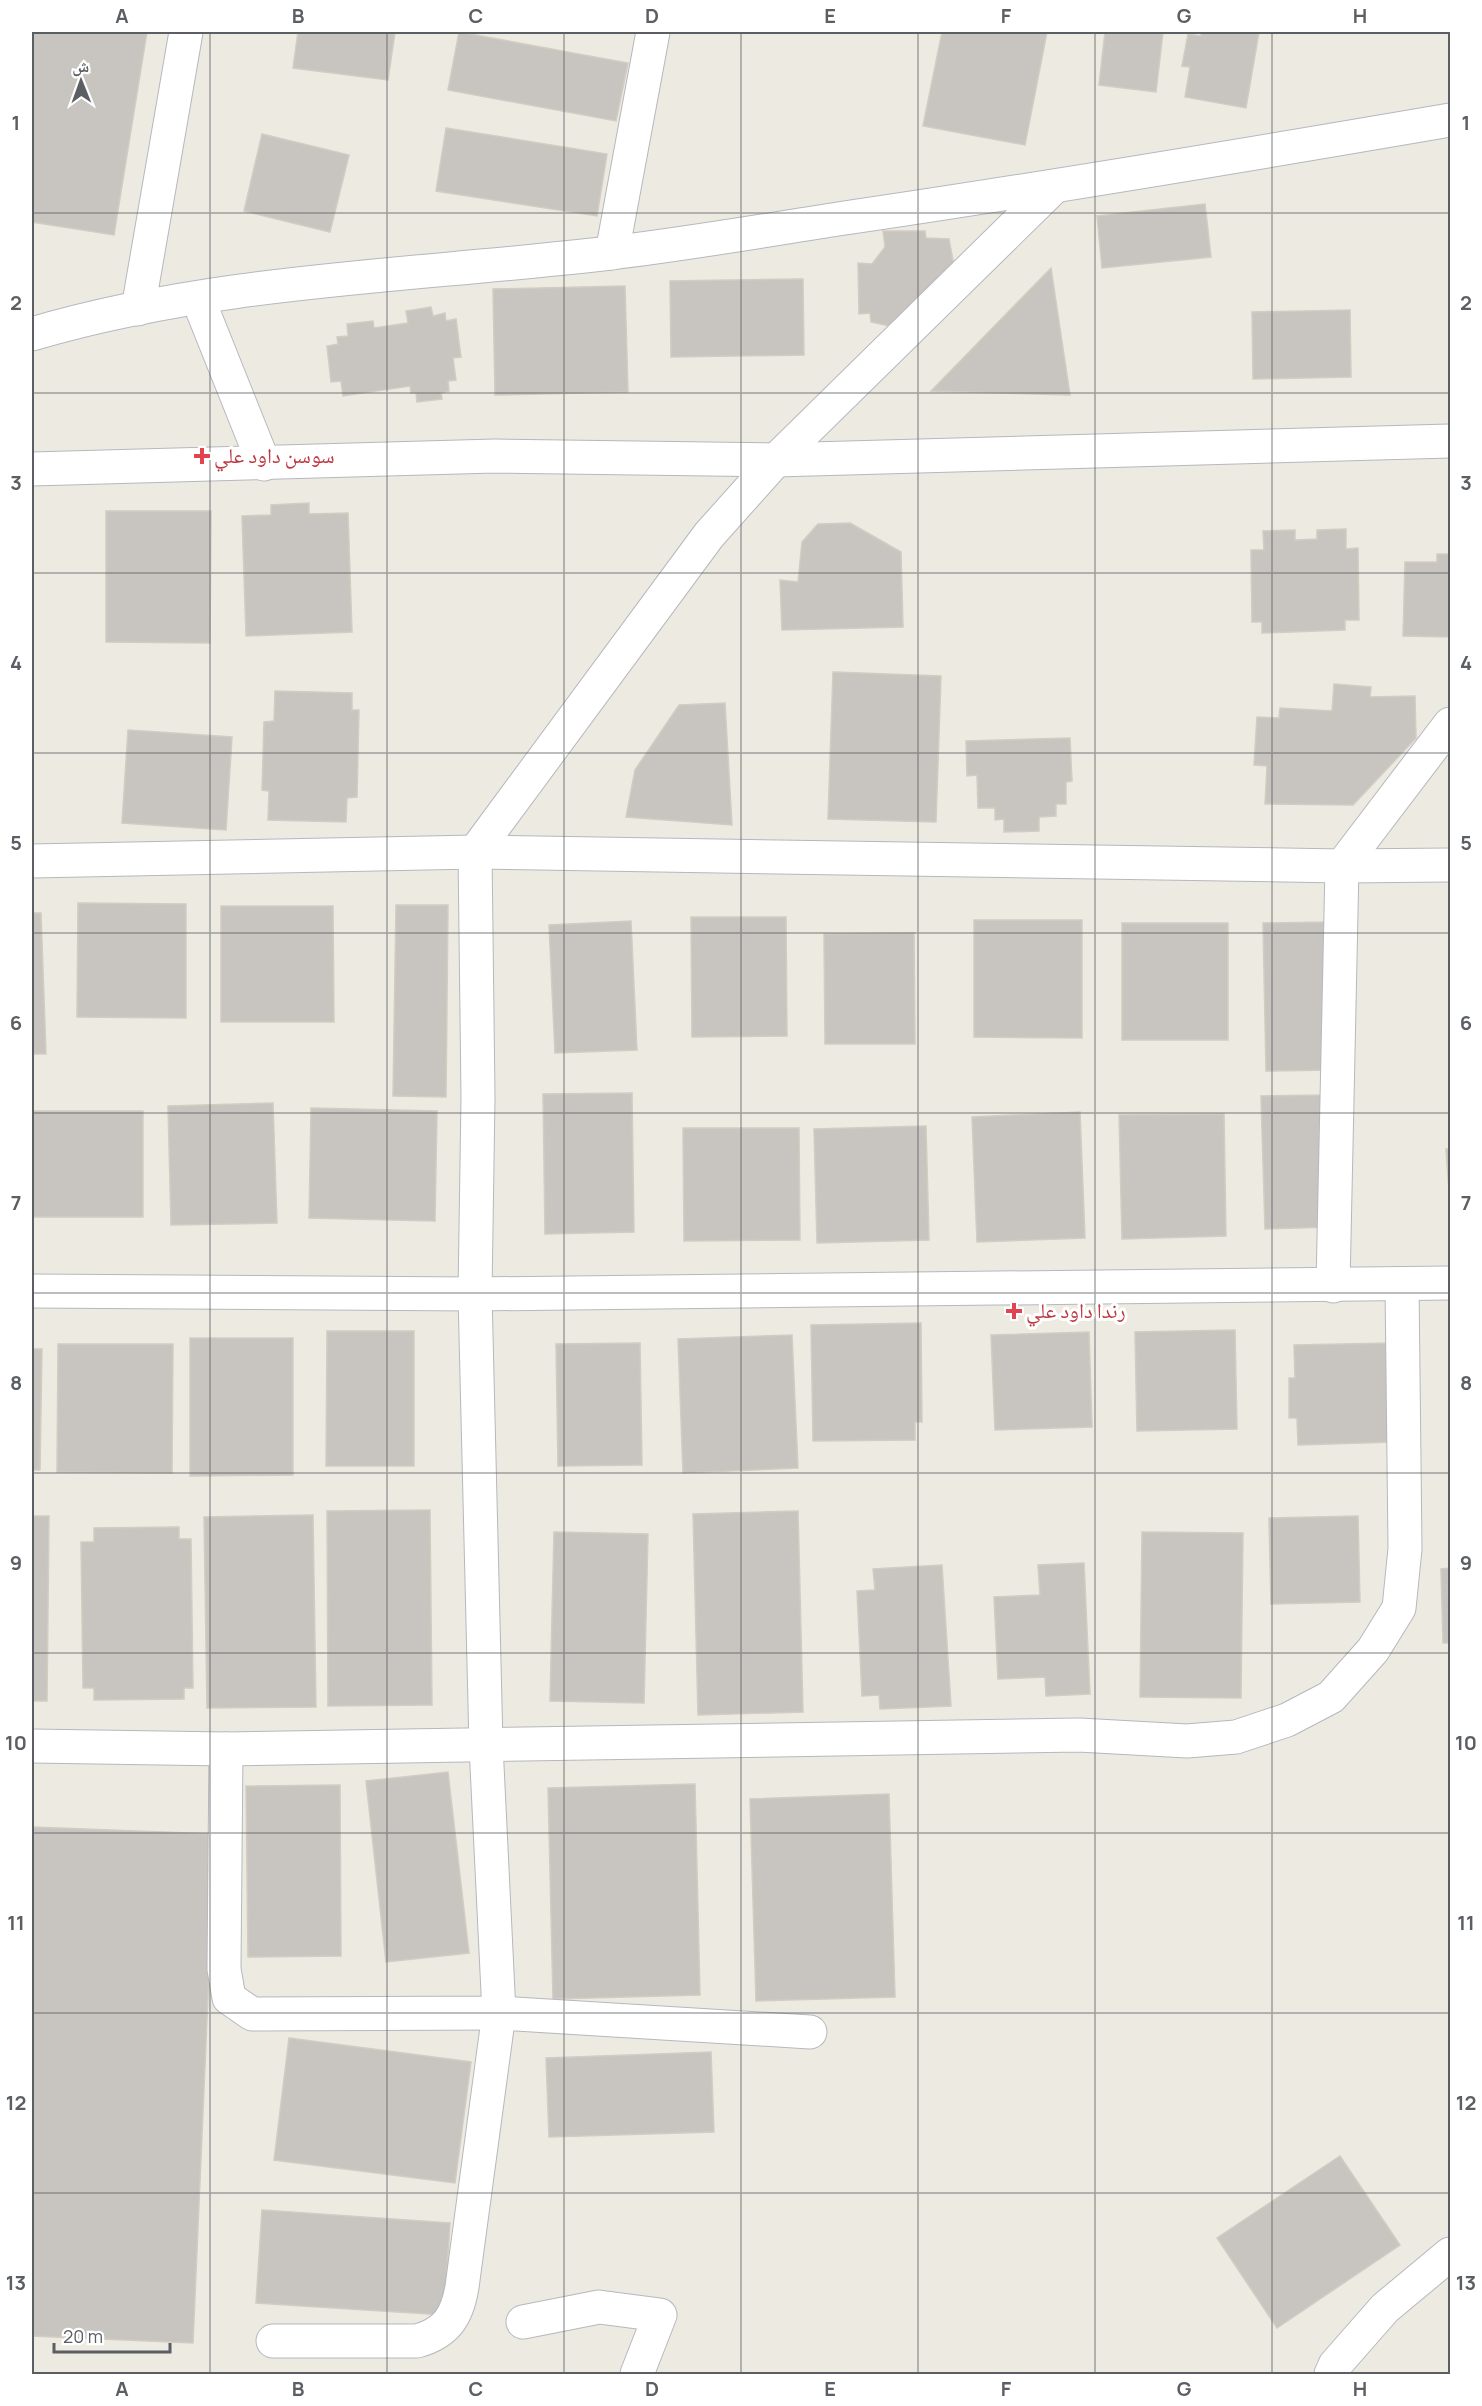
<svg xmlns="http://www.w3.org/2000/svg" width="1482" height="2406" font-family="Manrope,'Noto Naskh Arabic',sans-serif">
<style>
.building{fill:#c8c5c0;stroke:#d2ccc1;stroke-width:1.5}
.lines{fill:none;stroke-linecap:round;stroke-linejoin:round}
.minor-casing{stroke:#b5b8bd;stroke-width:35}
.minor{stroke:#fff;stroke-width:33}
.grid{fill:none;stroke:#5b5f63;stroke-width:1.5;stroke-opacity:0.55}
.health-dot{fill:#e0444e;stroke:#fff;stroke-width:2}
.labels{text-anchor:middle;stroke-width:6;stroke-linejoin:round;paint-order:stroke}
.health-label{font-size:21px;fill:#be3a42;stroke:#fff;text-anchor:start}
.neatline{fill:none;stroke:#5b5f63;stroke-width:2}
.grid-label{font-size:20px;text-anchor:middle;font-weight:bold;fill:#5b5f63}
</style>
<rect width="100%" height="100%" fill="#edeae2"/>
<g class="building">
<path d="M32 32H147L114 235 32 222Z"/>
<path d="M298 32H395L388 80 293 68Z"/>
<path d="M459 32 628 63 616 121 448 90Z"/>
<path d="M942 32H1047L1025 145 923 126Z"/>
<path d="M1105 32H1163L1156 92 1099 85Z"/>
<path d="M1201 32H1259L1246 108 1185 97 1190 67 1182 66 1188 34 1201 36Z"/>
<path d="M446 128 607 154 597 216 436 191Z"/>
<path d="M262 134 349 155 330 232 244 211Z"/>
<path d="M1205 204 1211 257 1102 268 1097 216Z"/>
<path d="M883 231H925L926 238 949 239 955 271 903 329 871 322 870 313 859 314 858 263 872 264 885 247Z"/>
<path d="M1051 268 1070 395 931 391Z"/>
<path d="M803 279 804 355 671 357 670 281Z"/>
<path d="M625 286 628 392 495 395 493 289Z"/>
<path d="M431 307 433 316 445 313 446 321 456 319 461 357 453 358 456 380 448 381 449 391 441 393 442 399 417 402 416 393H411L410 386 343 396 341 381 331 382 327 346 338 344 337 337 348 336 347 324 373 321 374 328 408 323 406 311Z"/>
<path d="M1350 310 1351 377 1253 379 1252 312Z"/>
<path d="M309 503V514L348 513 352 632 246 636 242 516 271 515V505Z"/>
<path d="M106 511H211L210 643 106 642Z"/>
<path d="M850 523 901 552 903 627 782 630 780 580 798 582 802 542 818 524Z"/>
<path d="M1346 529V549L1358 548 1359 620H1345V630L1262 633V622H1252L1251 550H1264L1263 531 1295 530V540L1317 539V530Z"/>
<path d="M1437 554H1450V637L1403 636 1405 562H1437Z"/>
<path d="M833 672 941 676 936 822 828 819Z"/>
<path d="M1334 684 1371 687 1370 697 1415 696 1416 738 1353 805 1265 804 1267 766 1254 765 1257 717 1279 718 1280 708 1332 711Z"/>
<path d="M275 691 352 693V710H359L357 797 347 798 346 822 268 820 269 791 262 790 264 722 274 721Z"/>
<path d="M725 703 732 825 626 817 635 770 679 705Z"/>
<path d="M128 730 232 737 226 830 122 823Z"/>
<path d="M1070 738 1072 781 1066 782V804H1056V816L1039 817V831L1004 832V819L995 820V808H978L977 775 967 776 966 741Z"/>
<path d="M78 903 186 904V1018L77 1017Z"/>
<path d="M396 905H448L446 1097 393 1096Z"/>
<path d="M221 906H333L334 1022H221Z"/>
<path d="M32 913H41L46 1054H32Z"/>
<path d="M691 917H786L787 1036 692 1037Z"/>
<path d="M974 920H1082V1038L974 1037Z"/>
<path d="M631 921 637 1050 555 1053 549 925Z"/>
<path d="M1329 922 1331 1070 1266 1071 1263 923Z"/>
<rect x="1122" y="923" width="106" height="117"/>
<path d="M914 933 915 1044H825L824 934Z"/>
<path d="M632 1093 634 1232 545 1234 543 1094Z"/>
<path d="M1329 1095 1333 1227 1265 1229 1261 1096Z"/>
<path d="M273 1103 277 1223 171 1225 168 1106Z"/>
<path d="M311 1108 437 1111 435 1221 309 1218Z"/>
<path d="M33 1111H143V1217H32Z"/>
<path d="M1080 1112 1085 1238 977 1242 972 1117Z"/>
<path d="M1224 1114 1226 1236 1122 1239 1119 1115Z"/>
<path d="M926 1126 929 1240 817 1243 814 1129Z"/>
<path d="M683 1128H799L800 1240 684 1241Z"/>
<path d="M1446 1149H1450V1204Z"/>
<path d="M921 1323 922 1422H915V1440L813 1441 811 1325Z"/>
<path d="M1235 1330 1237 1429 1137 1431 1135 1332Z"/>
<path d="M327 1331H414V1466H326Z"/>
<path d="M1089 1332 1092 1427 995 1430 991 1335Z"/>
<path d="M792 1335 798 1468 683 1473 678 1339Z"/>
<path d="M190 1338H293V1475L190 1476Z"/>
<path d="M640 1343 642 1465 558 1466 556 1344Z"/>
<path d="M1392 1343 1394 1442 1298 1445 1297 1418H1289V1378H1295L1294 1345Z"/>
<path d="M58 1344H173L172 1473 57 1472Z"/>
<path d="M32 1349H42L40 1470H32Z"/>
<path d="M430 1510 432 1705 328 1706 327 1511Z"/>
<path d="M798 1511 803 1712 698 1715 693 1514Z"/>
<path d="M313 1515 316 1707 207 1708 204 1517Z"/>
<path d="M32 1516H49L47 1701H32Z"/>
<path d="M1358 1516 1360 1602 1271 1604 1269 1518Z"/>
<path d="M179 1527V1539H191L193 1688H184V1699L94 1700V1688H83L81 1542H94V1528Z"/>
<path d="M554 1532 648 1534 644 1703 550 1701Z"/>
<path d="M1142 1532 1243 1533 1241 1698 1140 1697Z"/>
<path d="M1084 1563 1090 1694 1046 1696 1045 1677 998 1679 994 1597 1040 1595 1038 1565Z"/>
<path d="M942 1565 951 1706 880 1709 879 1695 862 1696 857 1591 875 1590 873 1569Z"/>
<path d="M1450 1568V1643H1443L1441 1569Z"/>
<path d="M448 1772 469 1953 386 1962 366 1781Z"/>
<path d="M695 1784 700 1995 553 1999 548 1788Z"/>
<path d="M340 1785 341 1956 248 1957 246 1786Z"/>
<path d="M889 1794 895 1997 756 2001 750 1799Z"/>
<path d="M32 1827 215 1834 193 2343 32 2336Z"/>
<path d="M289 2038 471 2062 455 2183 274 2160Z"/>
<path d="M711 2052 714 2132 549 2137 546 2058Z"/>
<path d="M1340 2156 1400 2245 1277 2328 1217 2238Z"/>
<path d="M262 2210 450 2223 444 2315 256 2303Z"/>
</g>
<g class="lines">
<defs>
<g id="minor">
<path d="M612 253 653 32"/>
<path d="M198 299 264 464"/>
<path d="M138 309 186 32"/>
<path d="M32 334C218 279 417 276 610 253 686 244 762 231 838 219 1043 189 1246 155 1450 120"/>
<path d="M32 469 495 456 776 460 1450 441"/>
<path d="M32 861 475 852 1342 866 1450 865"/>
<path d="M1333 1286 1342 866 1450 724"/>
<path d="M32 1291 475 1294 1450 1283"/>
<path d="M32 1746 226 1749 1079 1735 1187 1741 1236 1737 1287 1720 1331 1697 1373 1650 1399 1608 1405 1549 1402 1284"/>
<path d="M226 1749 224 1969 229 1998 252 2014 499 2013 486 1745 475 1294 478 1097 475 852 709 535 776 460 1054 187"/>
<path d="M523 2322 599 2307 660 2315 637 2374"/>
<path d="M273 2341H417C446 2333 457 2317 462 2287L499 2013 810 2032"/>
<path d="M1331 2374 1335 2365 1385 2308 1450 2254"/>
</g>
</defs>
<use href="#minor" class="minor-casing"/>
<use href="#minor" class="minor"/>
</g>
<path class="grid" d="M210 32V2374M387 32V2374M564 32V2374M741 32V2374M918 32V2374M1095 32V2374M1272 32V2374M32 213H1450M32 393H1450M32 573H1450M32 753H1450M32 933H1450M32 1113H1450M32 1293H1450M32 1473H1450M32 1653H1450M32 1833H1450M32 2013H1450M32 2193H1450"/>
<g class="health-dot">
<path d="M199 447h6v6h6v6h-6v6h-6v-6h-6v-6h6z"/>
<path d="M1011 1302h6v6h6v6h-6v6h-6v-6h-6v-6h6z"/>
</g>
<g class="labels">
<g class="health-label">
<text x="214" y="463">سوسن داود علي</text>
<text x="1026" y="1318">رندا داود علي</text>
</g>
</g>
<rect width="1482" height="2406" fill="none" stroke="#ffffff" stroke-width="66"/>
<g transform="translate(81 81) rotate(359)" stroke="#ffffff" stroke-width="4.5" paint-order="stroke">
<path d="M0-4.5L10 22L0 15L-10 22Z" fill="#5b5f63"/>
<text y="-9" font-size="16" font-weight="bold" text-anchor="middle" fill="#5b5f63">ش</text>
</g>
<path d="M54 2343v9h116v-9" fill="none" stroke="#5b5f63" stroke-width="3"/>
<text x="63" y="2343" font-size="18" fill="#5b5f63" stroke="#ffffff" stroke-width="4.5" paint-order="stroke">20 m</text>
<rect x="33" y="33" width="1416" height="2340" class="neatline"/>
<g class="grid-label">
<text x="122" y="23">A</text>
<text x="298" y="23">B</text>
<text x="476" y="23">C</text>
<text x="652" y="23">D</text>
<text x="830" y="23">E</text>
<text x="1006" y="23">F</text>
<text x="1184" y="23">G</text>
<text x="1360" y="23">H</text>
<text x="16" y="130">1</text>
<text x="1466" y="130">1</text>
<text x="16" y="310">2</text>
<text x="1466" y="310">2</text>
<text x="16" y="490">3</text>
<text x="1466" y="490">3</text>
<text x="16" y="670">4</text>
<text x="1466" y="670">4</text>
<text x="16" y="850">5</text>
<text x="1466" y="850">5</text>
<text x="16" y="1030">6</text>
<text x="1466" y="1030">6</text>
<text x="16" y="1210">7</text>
<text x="1466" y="1210">7</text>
<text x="16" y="1390">8</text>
<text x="1466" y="1390">8</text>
<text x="16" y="1570">9</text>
<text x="1466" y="1570">9</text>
<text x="16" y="1750">10</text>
<text x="1466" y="1750">10</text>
<text x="16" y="1930">11</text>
<text x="1466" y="1930">11</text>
<text x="16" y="2110">12</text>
<text x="1466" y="2110">12</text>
<text x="16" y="2290">13</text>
<text x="1466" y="2290">13</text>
<text x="122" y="2396">A</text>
<text x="298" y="2396">B</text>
<text x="476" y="2396">C</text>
<text x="652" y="2396">D</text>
<text x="830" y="2396">E</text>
<text x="1006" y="2396">F</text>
<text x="1184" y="2396">G</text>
<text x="1360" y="2396">H</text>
</g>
</svg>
